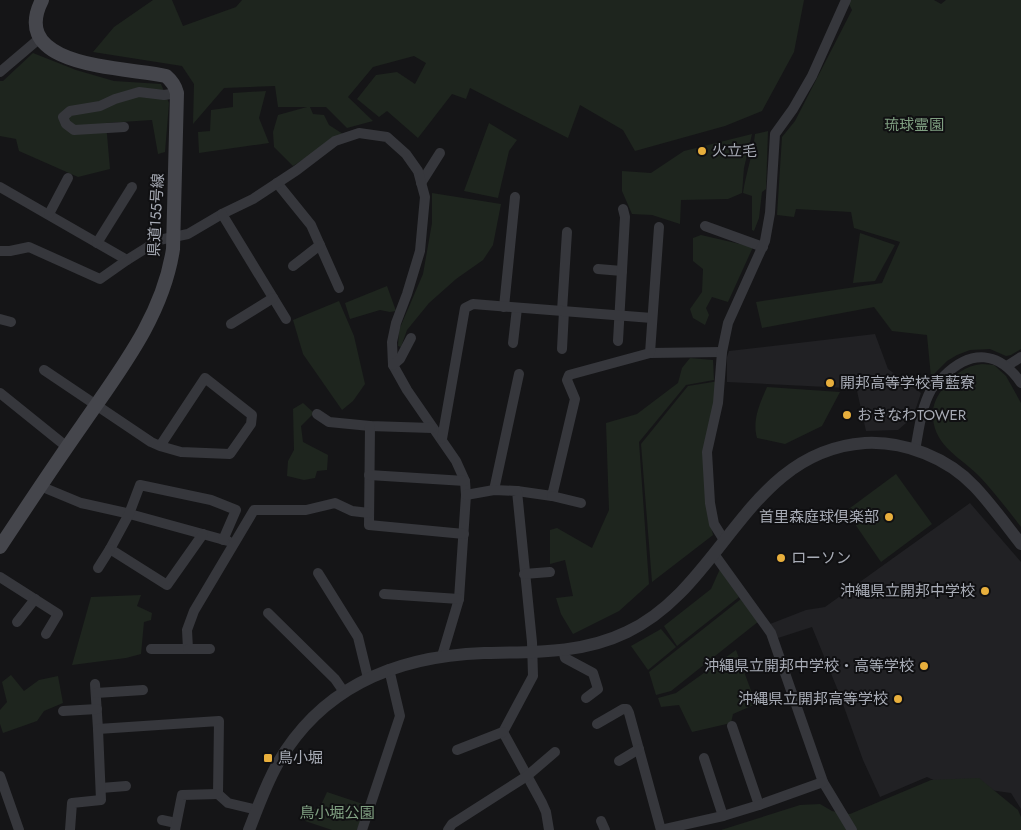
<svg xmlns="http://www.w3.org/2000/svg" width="1021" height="830" font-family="Jost,'Noto Sans JP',sans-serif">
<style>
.built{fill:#212124}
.green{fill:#1e251e}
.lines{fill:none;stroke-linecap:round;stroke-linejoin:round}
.minor{stroke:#36373c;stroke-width:10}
.tertiary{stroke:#36373c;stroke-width:12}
.secondary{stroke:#45464c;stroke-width:14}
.poi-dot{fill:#e8af3c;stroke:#101012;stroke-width:2}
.labels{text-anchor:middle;stroke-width:4;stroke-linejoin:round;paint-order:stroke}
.park-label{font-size:15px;fill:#80a082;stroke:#101012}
.poi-label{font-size:15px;fill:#a8acb6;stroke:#101012;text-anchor:start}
.street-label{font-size:15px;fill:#a8acb6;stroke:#101012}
</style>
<rect width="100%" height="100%" fill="#151517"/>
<g class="built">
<path d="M875 334 888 369 921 393 913 417 898 430 866 431 857 391 847 388 727 382V357L729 351Z"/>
<path d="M970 503 1021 562V809L1011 793 940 783 927 777 880 797 863 760 839 693 812 627 778 638 770 624 806 610 825 607Z"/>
</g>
<g class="green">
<path d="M153 0H172L183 26 236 7 242 0H804L794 52 762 111 725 126 635 151 623 130 580 105 568 138 470 88 466 99 452 94 418 138 387 111 379 117 357 99 376 75 397 72 415 84 426 63 414 56 373 67 348 97 373 121 347 128 326 107H310L313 114 324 115 329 125 343 134 293 166 274 147 273 132 278 115 307 107H278L275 86 224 88 193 124 194 84 182 66 93 52 114 27Z"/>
<path d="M847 0H934L941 4 946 0H1021V349L1011 355 1006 356 990 349 970 350 957 355 947 361 931 377 927 335 892 331 874 307 762 328 756 302 882 283 900 242 854 228 851 212 796 209 794 217 777 215 782 137 795 121 852 10Z"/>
<path d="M33 53 76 70 114 81 161 84 169 103 165 152 158 154 152 120 106 123 110 169 78 177 19 151 16 139 0 136V81H3Z"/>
<path d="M266 91 259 118 269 143 199 153 198 132 210 131 211 110 233 107V93Z"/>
<path d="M489 123 517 140 509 151 498 198 464 191Z"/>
<path d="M768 131 766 189 762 192 759 218 754 231 752 230V196L743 193C746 173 753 154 755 134Z"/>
<path d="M752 134 744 168 742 193 728 199 681 200 680 224 652 215 632 214 622 191V171L651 173 684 151Z"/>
<path d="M432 193 501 204 493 245 483 260 456 279 429 303 407 330 401 347 398 346 399 330 423 274 432 223Z"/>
<path d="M860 233 895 245 875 281 853 283Z"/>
<path d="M701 235 753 247 728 302 712 297 706 308 709 315 705 325 693 318 690 309 702 292 703 269 693 261V238Z"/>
<path d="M387 286 396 311 390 312 380 310 350 319 345 303Z"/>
<path d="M339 301 354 336 365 384 353 401 342 410 303 354 293 320Z"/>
<path d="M690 358 713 360 714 380 686 385 639 442 649 584 619 611 573 634 561 614 556 598 573 596 565 560 550 564V530L557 528 592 548 609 510 606 423 637 414 678 383 682 368Z"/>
<path d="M982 364 994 365 1006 376 1021 403V527C1008 510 994 492 980 477 962 458 935 447 933 418 932 406 936 397 944 387 955 374 965 366 982 364Z"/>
<path d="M719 381 705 450 708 511 713 535 652 582 641 444 688 386Z"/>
<path d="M767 387 840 392 822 426 785 444 757 438C752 420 760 403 767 387Z"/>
<path d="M303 403 314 413 301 426 303 442 328 455 327 470 317 471 315 478 304 480 287 476 288 461 294 450 293 409Z"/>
<path d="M896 474 932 524 881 562 846 511Z"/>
<path d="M720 569 739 597 677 646 664 626 711 589Z"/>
<path d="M141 595 137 606 152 613 151 620 144 622 141 654 126 658 72 665 91 597Z"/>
<path d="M741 599 759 621 671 691 656 695 649 672Z"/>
<path d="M661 629 676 647 648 670 631 646Z"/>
<path d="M736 650 756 704 733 714 731 723 692 732 679 705 661 707 658 698 676 693Z"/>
<path d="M11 675 24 691 39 680 58 676 63 703 44 711 37 721 3 733 0 724V710L7 702 2 682Z"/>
<path d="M979 778 1018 810 1021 817V830H721L800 805 820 804 832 811 850 814 931 780Z"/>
<path d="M327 792 366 805 357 830H332L305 821 310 812 321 805Z"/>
</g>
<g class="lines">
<g class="minor">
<path d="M0 72 40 38"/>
<path d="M124 127 74 130 66 124 63 117 70 111 100 106 115 99 139 92 164 95 177 93"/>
<path d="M277 183 311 225 339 288"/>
<path d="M421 183 440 153"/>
<path d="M0 187 127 260 159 240 188 234 222 214 253 199 297 170 335 141 359 133 387 137 406 154 418 171 425 197 420 251 407 294 396 323 392 342 393 365 407 390 456 461 465 481 466 495 459 599 442 656"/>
<path d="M49 214 68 178"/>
<path d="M222 214 286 319"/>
<path d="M705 226 763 247"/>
<path d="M97 243 132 187"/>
<path d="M0 251H10L29 247 100 279 127 260"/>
<path d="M293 266 320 245"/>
<path d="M598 269 622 271"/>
<path d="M504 307 515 197"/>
<path d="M562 311 567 232"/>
<path d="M0 319 11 322"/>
<path d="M231 324 273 298"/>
<path d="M618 341 625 217 623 209"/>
<path d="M513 343 517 308"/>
<path d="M562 349 564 311"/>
<path d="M650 353 722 352"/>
<path d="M393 365 400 359 411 338"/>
<path d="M1007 366 1021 357"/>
<path d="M44 370 151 442 160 446 205 378 252 415 251 424 230 454 181 452 160 446"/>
<path d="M0 393 67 447"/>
<path d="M317 414 329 422 370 426 432 428"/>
<path d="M370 426 369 525 464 534"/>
<path d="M442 439 465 308 473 304 652 318"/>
<path d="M915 450C919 430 921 408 931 390 934 385 940 381 944 376 971 349 999 351 1021 383"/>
<path d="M369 475 465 481"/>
<path d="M40 486 81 503 126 513 228 541"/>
<path d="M494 490 519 374"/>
<path d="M517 491 552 496 575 399 567 380 569 375 650 353 659 227"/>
<path d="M466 495 494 490 517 491 532 642 533 676 503 732 542 803 546 812 549 830"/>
<path d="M552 496 581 503"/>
<path d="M203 534 167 585 110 549 129 514 140 485 211 500 236 510 223 540"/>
<path d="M724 540 714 524 710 503 707 452 718 403 722 352 728 323 765 241 770 213 775 134 793 109 812 76 846 0"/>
<path d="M714 554 771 633 823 782 852 830"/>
<path d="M98 568 110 549"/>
<path d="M318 573 358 637 368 678"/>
<path d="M524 574 550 572"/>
<path d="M0 577 58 614 46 634"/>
<path d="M384 594 459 599"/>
<path d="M268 613 335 679 344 692"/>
<path d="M17 622 35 599"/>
<path d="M151 649H188L187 630 194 611 254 510H306L335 503 352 511 369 513"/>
<path d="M188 649H210"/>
<path d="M563 650 565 658 593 673 598 689 586 698"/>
<path d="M95 684 98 729"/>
<path d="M96 693 143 690"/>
<path d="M63 711 97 709"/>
<path d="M597 724 623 709H627L629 713 661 830"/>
<path d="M732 726 759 805"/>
<path d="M457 750 503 732"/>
<path d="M704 758 723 816"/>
<path d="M619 761 639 749"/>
<path d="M0 776 19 830"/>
<path d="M101 788 126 786"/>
<path d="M162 820 176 823"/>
<path d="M601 821 605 830"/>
<path d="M70 830 72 803 101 800 98 729 219 721 218 794 228 803 257 810"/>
<path d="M175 830 182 795 218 794"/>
<path d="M362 830 400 716 389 669"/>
<path d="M448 830 452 824 527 776 555 752"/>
<path d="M661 830 723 816 759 805 823 782"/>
</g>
<path class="tertiary" d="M249 830C258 807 266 784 278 763 323 685 398 656 484 653 533 652 582 654 627 632 723 587 747 451 865 443 905 441 948 458 975 487 992 505 1006 525 1021 544"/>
<path class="secondary" d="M0 547C27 506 55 464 83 424 120 370 163 316 173 249L177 93C175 85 172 81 166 76 128 67 7 69 42 0"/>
</g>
<g class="poi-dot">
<circle cx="702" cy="151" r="5"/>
<circle cx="830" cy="383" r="5"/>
<circle cx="847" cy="415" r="5"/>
<circle cx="889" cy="517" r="5"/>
<circle cx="781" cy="558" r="5"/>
<circle cx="985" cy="591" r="5"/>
<circle cx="924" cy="666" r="5"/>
<circle cx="898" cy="699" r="5"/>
<rect x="263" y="753" width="10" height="10" rx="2.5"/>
</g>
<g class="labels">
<g class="park-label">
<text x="914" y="130">琉球霊園</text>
<text x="337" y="818">鳥小堀公園</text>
</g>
<g class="poi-label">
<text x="712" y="156">火立毛</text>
<text x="840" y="388">開邦高等学校青藍寮</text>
<text x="857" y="420">おきなわTOWER</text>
<text x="879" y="522" text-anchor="end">首里森庭球倶楽部</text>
<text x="791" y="563">ローソン</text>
<text x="975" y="596" text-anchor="end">沖縄県立開邦中学校</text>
<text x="914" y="671" text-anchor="end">沖縄県立開邦中学校・高等学校</text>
<text x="888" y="704" text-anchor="end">沖縄県立開邦高等学校</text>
<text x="278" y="763">鳥小堀</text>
</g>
<g class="street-label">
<text transform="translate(156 215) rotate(-87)" y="5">県道155号線</text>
</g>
</g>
</svg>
